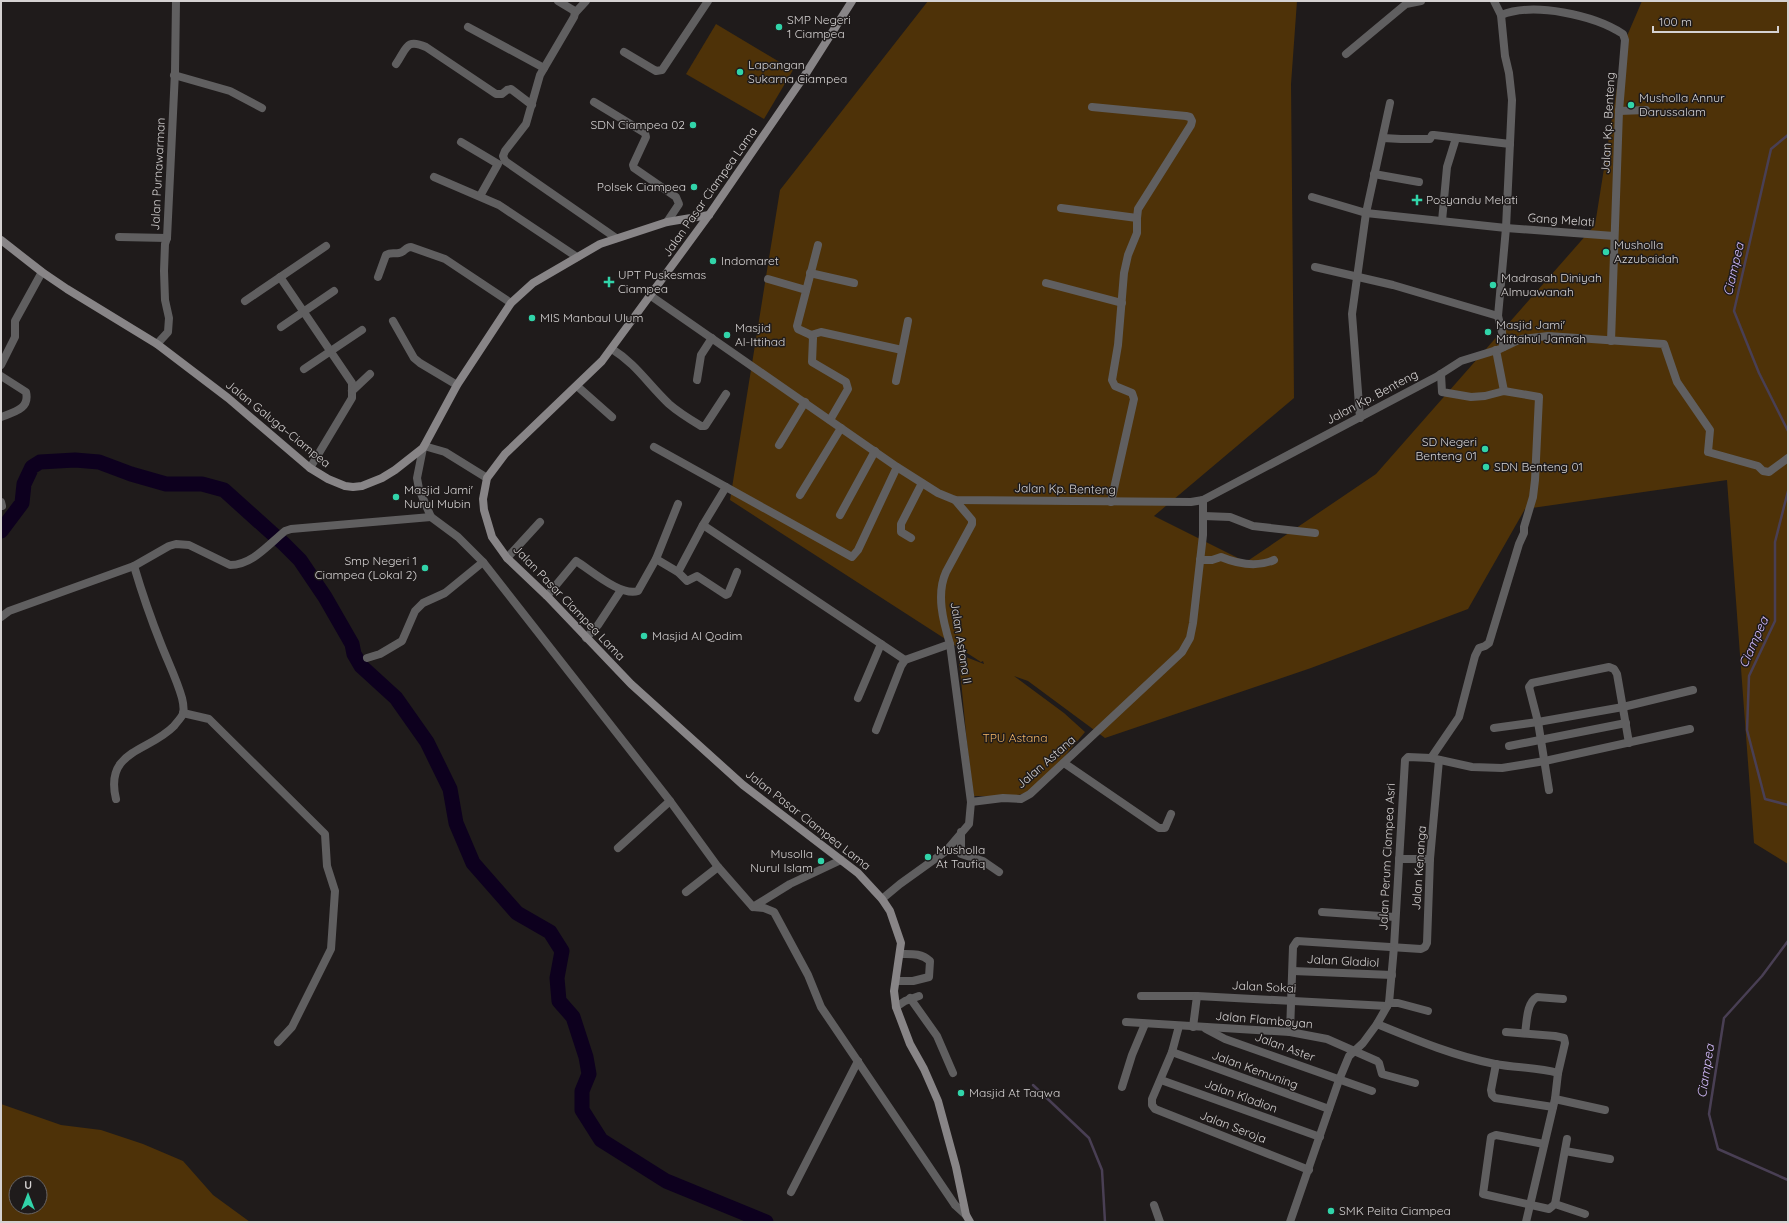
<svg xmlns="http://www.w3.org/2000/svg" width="1789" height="1223" font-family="Quicksand,sans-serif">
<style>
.green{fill:#4e3208;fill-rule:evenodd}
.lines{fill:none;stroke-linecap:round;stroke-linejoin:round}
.stream{stroke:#493f54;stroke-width:2.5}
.river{stroke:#0d001e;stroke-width:15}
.street{stroke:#605f60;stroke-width:8}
.secondary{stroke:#888587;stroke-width:8}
.poi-dot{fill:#31d4a9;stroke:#1f1b1b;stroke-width:1.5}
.labels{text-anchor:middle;stroke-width:3;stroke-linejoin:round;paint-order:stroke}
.poi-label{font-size:12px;fill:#d5d2d2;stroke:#1f1b1b;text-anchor:start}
.street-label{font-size:12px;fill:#d5d2d2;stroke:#1f1b1b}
.park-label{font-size:12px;fill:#f5b664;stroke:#1f1b1b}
.water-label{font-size:13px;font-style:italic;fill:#d5bdfe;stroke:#1f1b1b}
</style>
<rect width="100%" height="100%" fill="#1f1b1b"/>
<g class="green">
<path d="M928 1H1297L1291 84 1294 398 1154 516 1246 562 1376 474 1595 225 1624 43 1642 1H1788V864L1754 843 1727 480 1525 509 1468 609 1311 668 1105 738 1028 681 1014 676 1064 713 1085 732C1071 748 1044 784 1027 792 1014 799 989 796 974 796 966 749 964 701 958 654L984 664 983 661 981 662 730 500 780 190Z"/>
<path d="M716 24 793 70 764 119 686 74Z"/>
<path d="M1 1104 61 1125 101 1130 143 1144 183 1161 213 1195 250 1222H1ZM16 1183H40V1207H16Z"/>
</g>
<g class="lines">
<g class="stream">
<path d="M1788 135 1771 149 1734 311 1759 373 1788 431"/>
<path d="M1788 491 1775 542V621L1749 676 1747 730 1765 799 1788 805"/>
<path d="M1788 941 1762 976 1724 1018 1709 1114 1718 1149 1788 1180"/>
<path d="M1033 1085 1089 1138 1102 1170 1105 1222"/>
</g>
<path class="river" d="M1 531 22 503 24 484 32 467 40 462 75 460 99 462 131 474 166 484H202L224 490 284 544 300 560 325 597 352 644 354 654 361 666 396 698 427 742 450 789 456 823 473 863 517 913 550 932 562 951 557 978 559 1001 573 1017 586 1057 589 1074 582 1091V1110L601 1140 666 1181 766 1222"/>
<g class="street">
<path d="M558 1 573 10 575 13 574 17 540 75 526 124 505 151 503 156 505 161 616 238"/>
<path d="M1494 1 1501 15 1505 56 1509 73 1512 100 1506 228 1498 316 1502 332 1503 347"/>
<path d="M575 13 586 1"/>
<path d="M1501 15C1534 2 1594 15 1623 34L1625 40 1619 111 1611 341"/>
<path d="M468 27 544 68"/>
<path d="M624 52 656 71 662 70 708 1"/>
<path d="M1346 54 1406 4 1421 1"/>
<path d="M396 64C407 48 406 38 426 47L496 94H502L507 90 511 89 532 105"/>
<path d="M174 75 230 91 262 108"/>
<path d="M594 102 645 133 646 137 633 165 634 168 676 197 679 204 667 222"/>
<path d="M1092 107 1186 116 1190 117 1192 121 1191 125 1138 209 1137 218V233L1128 255 1124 273 1118 345 1112 380 1115 386 1132 393 1134 399 1111 502"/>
<path d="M1619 111 1646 110"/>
<path d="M1383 138 1401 139H1430L1432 135H1434L1510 144"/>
<path d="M461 142 498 164 480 196"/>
<path d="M1374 174 1419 182"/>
<path d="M434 177 499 205 577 257"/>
<path d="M1312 197 1366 213 1506 228 1614 236"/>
<path d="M1061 208 1137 218"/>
<path d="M1442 221 1447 167 1456 138"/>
<path d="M119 237 167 238"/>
<path d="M818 245 797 326 798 329 811 335 813 338 812 362 846 382 848 389 830 420"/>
<path d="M1315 267 1393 285 1498 316"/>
<path d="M810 273 854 283"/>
<path d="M280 277 352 383V398L310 468"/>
<path d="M378 277 386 255C391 252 394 254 399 253 405 252 405 247 411 247L445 259 511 303"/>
<path d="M768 279 806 290"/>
<path d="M1046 283 1122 303"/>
<path d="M651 296 897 467 938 493 955 500 1191 502 1203 500 1436 377 1461 361 1500 349 1521 339 1548 336 1664 344 1677 382 1710 430 1708 452 1758 466 1763 471 1769 472 1788 458"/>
<path d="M245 301 326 246"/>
<path d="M393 321 414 358 420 363 457 385"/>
<path d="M281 327 334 291"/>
<path d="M811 335 821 332 902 350"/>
<path d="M157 344 168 332 169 318 165 300 164 271 165 244 167 238 175 72 176 1"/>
<path d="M612 349C636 364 648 384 669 404 678 412 691 420 701 426H705L726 394"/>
<path d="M1496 350 1504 391"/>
<path d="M1 365 15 337V321L42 272"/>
<path d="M304 369 362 330"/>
<path d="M1 376 26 392C30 409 14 412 1 417"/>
<path d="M697 380 701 355 712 338"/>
<path d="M896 381 908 321"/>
<path d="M577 386 612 417"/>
<path d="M352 391 370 374"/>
<path d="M1360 418 1352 314 1366 213 1390 103"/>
<path d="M779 445 805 402"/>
<path d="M424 446 445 452 487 478"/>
<path d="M654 447 852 557 858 550 897 467"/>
<path d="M423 448 417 478 419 489 431 517 458 537 483 562 670 801 718 867 753 907 764 908 774 912 808 975 821 1007 955 1205 966 1215"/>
<path d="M800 495 841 428"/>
<path d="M1 502 2 506"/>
<path d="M840 515 875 451"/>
<path d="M1204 516 1230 517 1253 526 1315 533"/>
<path d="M703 525 905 660"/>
<path d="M911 538 901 532V524L922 483"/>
<path d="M507 558 540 522"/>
<path d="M656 559 678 572 687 581 697 576 726 595 728 594 737 572"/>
<path d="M1200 560H1212L1221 557C1238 564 1256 568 1274 560"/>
<path d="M678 572 703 525 726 487"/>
<path d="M547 596 576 561C591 570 621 597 638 591L656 559 678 504"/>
<path d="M1 617 9 611 134 566 169 546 176 544 189 545 230 565C252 565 268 545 285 531L291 529 431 517"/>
<path d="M586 638 598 625 621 590"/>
<path d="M367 658 380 654 402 641 415 611 423 603 445 593 483 562"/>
<path d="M858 698 881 644"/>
<path d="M183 713 209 719 325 834 327 866 335 891 331 949 292 1027 278 1042"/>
<path d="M1494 728 1538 722 1623 707 1693 690"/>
<path d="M876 730 901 666 905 660 950 644"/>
<path d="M1509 746 1626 723"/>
<path d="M1431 758 1459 717 1475 656 1479 648 1485 646 1489 643 1519 544 1524 533V527L1533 497 1535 480 1539 397 1504 391 1485 396 1471 397 1442 392 1441 374"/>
<path d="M1064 763 1159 828H1165L1171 814"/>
<path d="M1549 790 1538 722 1529 687 1532 683 1609 667 1614 669 1617 674 1629 743"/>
<path d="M116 799C104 750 149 752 174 726 177 722 181 718 183 714 184 710 183 702 182 698 177 680 168 662 161 644 151 619 142 593 134 566"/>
<path d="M971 802 1003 798 1021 799 1030 794 1182 652 1190 638 1193 623 1203 535V500"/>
<path d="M961 832V854L983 861 999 872"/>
<path d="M618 848 670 801"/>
<path d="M1399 859H1430"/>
<path d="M686 892 718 867"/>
<path d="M882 899 900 884 946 851 969 824 971 802 950 644C943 621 936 594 946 572L972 524V520L955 500"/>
<path d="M753 907 790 884 841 860"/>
<path d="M1322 912 1395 917"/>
<path d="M1293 971 1392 975"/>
<path d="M896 981H913L929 977 930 961C921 953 912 954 900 954"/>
<path d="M1141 996H1197L1387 1006"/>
<path d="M910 998 937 1036 953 1073"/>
<path d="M1389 1003H1398L1428 1011"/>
<path d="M896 1007 905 1001 919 996"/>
<path d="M1126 1022 1290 1032 1327 1039 1377 1061 1379 1063 1382 1074 1415 1083"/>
<path d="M1377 1024C1416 1040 1454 1056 1495 1064 1516 1068 1538 1067 1558 1073L1555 1099 1526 1222"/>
<path d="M1179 1026 1172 1052 1152 1099V1105L1155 1109 1309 1170"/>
<path d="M1193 1027 1197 996"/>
<path d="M1206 1029 1225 1039 1372 1091"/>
<path d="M1290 1032 1293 947 1297 941 1421 949 1425 947 1427 943 1430 859 1439 760"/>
<path d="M1506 1032 1555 1036 1564 1038 1565 1043 1558 1073"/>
<path d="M1525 1033C1527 1023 1526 1003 1537 997L1563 999"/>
<path d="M1172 1052 1329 1109"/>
<path d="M1496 1064 1491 1090 1492 1095 1495 1098 1553 1107"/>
<path d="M1161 1080 1320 1137"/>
<path d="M1122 1087 1132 1055 1145 1024"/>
<path d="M1555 1099 1605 1110"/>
<path d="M1544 1144 1496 1135 1491 1137 1483 1194 1549 1209 1555 1204 1585 1214"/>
<path d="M1565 1151 1610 1159"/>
<path d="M791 1192 858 1061"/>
<path d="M1555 1204 1567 1139"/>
<path d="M1154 1205 1160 1222"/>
<path d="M1290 1222 1339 1080 1349 1056 1363 1043 1377 1024 1389 1003 1394 947 1405 760 1408 757 1431 758 1472 767 1502 768 1545 761 1690 729"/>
</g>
<g class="secondary">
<path d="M852 1 805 75 709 215 602 361 505 454 487 478 483 499 484 510 492 537 507 558 547 596 631 684 743 785 858 873 882 899 890 911 901 943 894 991 896 1007 910 1044 924 1069 938 1101 956 1167 966 1215 970 1222"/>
<path d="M1 240 42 272 67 289 157 344 228 398 310 468 328 479 345 486 353 487 362 486 382 478 395 470 423 448 457 385 511 303 533 283 600 244 667 222 709 215"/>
</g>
</g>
<g class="poi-dot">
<circle cx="779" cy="27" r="4"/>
<circle cx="740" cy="72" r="4"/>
<circle cx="1631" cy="105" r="4"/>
<circle cx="693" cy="125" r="4"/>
<circle cx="694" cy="187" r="4"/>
<path d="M1415 194h4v4h4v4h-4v4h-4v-4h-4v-4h4z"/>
<circle cx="1606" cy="252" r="4"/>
<circle cx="713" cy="261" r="4"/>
<path d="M607 276h4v4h4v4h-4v4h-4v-4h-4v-4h4z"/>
<circle cx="1493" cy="285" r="4"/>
<circle cx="532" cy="318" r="4"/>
<circle cx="1488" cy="332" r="4"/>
<circle cx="727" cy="335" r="4"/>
<circle cx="1485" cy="449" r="4"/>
<circle cx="1486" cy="467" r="4"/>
<circle cx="396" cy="497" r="4"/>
<circle cx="425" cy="568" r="4"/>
<circle cx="644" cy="636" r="4"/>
<circle cx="928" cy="857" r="4"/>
<circle cx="821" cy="861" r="4"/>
<circle cx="961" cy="1093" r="4"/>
<circle cx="1331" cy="1211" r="4"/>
</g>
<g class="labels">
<g class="poi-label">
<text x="787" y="24">SMP Negeri<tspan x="787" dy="14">1 Ciampea</tspan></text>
<text x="748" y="69">Lapangan<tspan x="748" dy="14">Sukarna Ciampea</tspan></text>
<text x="1639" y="102">Musholla Annur<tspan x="1639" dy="14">Darussalam</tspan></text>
<text x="685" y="129" text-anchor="end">SDN Ciampea 02</text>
<text x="686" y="191" text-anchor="end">Polsek Ciampea</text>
<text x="1426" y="204">Posyandu Melati</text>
<text x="1614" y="249">Musholla<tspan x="1614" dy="14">Azzubaidah</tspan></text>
<text x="721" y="265">Indomaret</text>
<text x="618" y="279">UPT Puskesmas<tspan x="618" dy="14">Ciampea</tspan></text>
<text x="1501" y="282">Madrasah Diniyah<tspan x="1501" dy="14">Almuawanah</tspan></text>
<text x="540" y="322">MIS Manbaul Ulum</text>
<text x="1496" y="329">Masjid Jami'<tspan x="1496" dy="14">Miftahul Jannah</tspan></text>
<text x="735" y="332">Masjid<tspan x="735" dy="14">Al-Ittihad</tspan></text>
<text x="1477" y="446" text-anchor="end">SD Negeri<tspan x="1477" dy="14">Benteng 01</tspan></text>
<text x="1494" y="471">SDN Benteng 01</text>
<text x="404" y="494">Masjid Jami'<tspan x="404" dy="14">Nurul Mubin</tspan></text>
<text x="417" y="565" text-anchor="end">Smp Negeri 1<tspan x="417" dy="14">Ciampea (Lokal 2)</tspan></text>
<text x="652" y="640">Masjid Al Qodim</text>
<text x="936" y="854">Musholla<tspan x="936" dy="14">At Taufiq</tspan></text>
<text x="813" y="858" text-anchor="end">Musolla<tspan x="813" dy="14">Nurul Islam</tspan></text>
<text x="969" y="1097">Masjid At Taqwa</text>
<text x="1339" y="1215">SMK Pelita Ciampea</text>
</g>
<g class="street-label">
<text transform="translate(1608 123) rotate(-87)" y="4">Jalan Kp. Benteng</text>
<text transform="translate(158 174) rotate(-87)" y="4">Jalan Purnawarman</text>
<text transform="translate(710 192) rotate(-55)" y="4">Jalan Pasar Ciampea Lama</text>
<text transform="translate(1561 220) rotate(4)" y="4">Gang Melati</text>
<text transform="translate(1372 397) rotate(-28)" y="4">Jalan Kp. Benteng</text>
<text transform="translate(278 424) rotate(39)" y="4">Jalan Galuga–Ciampea</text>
<text transform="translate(1065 489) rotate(1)" y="4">Jalan Kp. Benteng</text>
<text transform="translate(569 603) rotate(46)" y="4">Jalan Pasar Ciampea Lama</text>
<text transform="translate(961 643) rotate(81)" y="4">Jalan Astana II</text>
<text transform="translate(1046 762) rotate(-41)" y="4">Jalan Astana</text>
<text transform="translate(808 820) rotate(38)" y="4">Jalan Pasar Ciampea Lama</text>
<text transform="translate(1387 857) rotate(-87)" y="4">Jalan Perum Ciampea Asri</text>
<text transform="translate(1419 868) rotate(-86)" y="4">Jalan Kenanga</text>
<text transform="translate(1343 961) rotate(3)" y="4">Jalan Gladiol</text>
<text transform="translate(1264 987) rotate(3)" y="4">Jalan Sokai</text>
<text transform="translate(1264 1020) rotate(5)" y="4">Jalan Flamboyan</text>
<text transform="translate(1285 1047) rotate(20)" y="4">Jalan Aster</text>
<text transform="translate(1255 1070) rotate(20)" y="4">Jalan Kemuning</text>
<text transform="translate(1241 1096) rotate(20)" y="4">Jalan Kladion</text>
<text transform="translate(1233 1127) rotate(21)" y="4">Jalan Seroja</text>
</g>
<g class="park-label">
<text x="1015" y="742">TPU Astana</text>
</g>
<g class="water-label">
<text transform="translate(1733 269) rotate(-77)" y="5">Ciampea</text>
<text transform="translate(1753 642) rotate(-66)" y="5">Ciampea</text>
<text transform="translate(1705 1071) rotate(-81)" y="5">Ciampea</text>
</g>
</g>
<rect width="1789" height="1223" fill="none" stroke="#d5d2d2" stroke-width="4"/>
<g transform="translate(28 1195)"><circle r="19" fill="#1f1b1b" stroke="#686464"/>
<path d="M0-3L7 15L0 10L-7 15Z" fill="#31d4a9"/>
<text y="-6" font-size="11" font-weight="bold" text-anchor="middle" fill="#d5d2d2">U</text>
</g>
<path d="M1653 26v6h125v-6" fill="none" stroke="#d5d2d2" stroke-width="2"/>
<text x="1659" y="26" font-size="12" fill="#d5d2d2" stroke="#1f1b1b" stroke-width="3" paint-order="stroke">100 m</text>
</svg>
